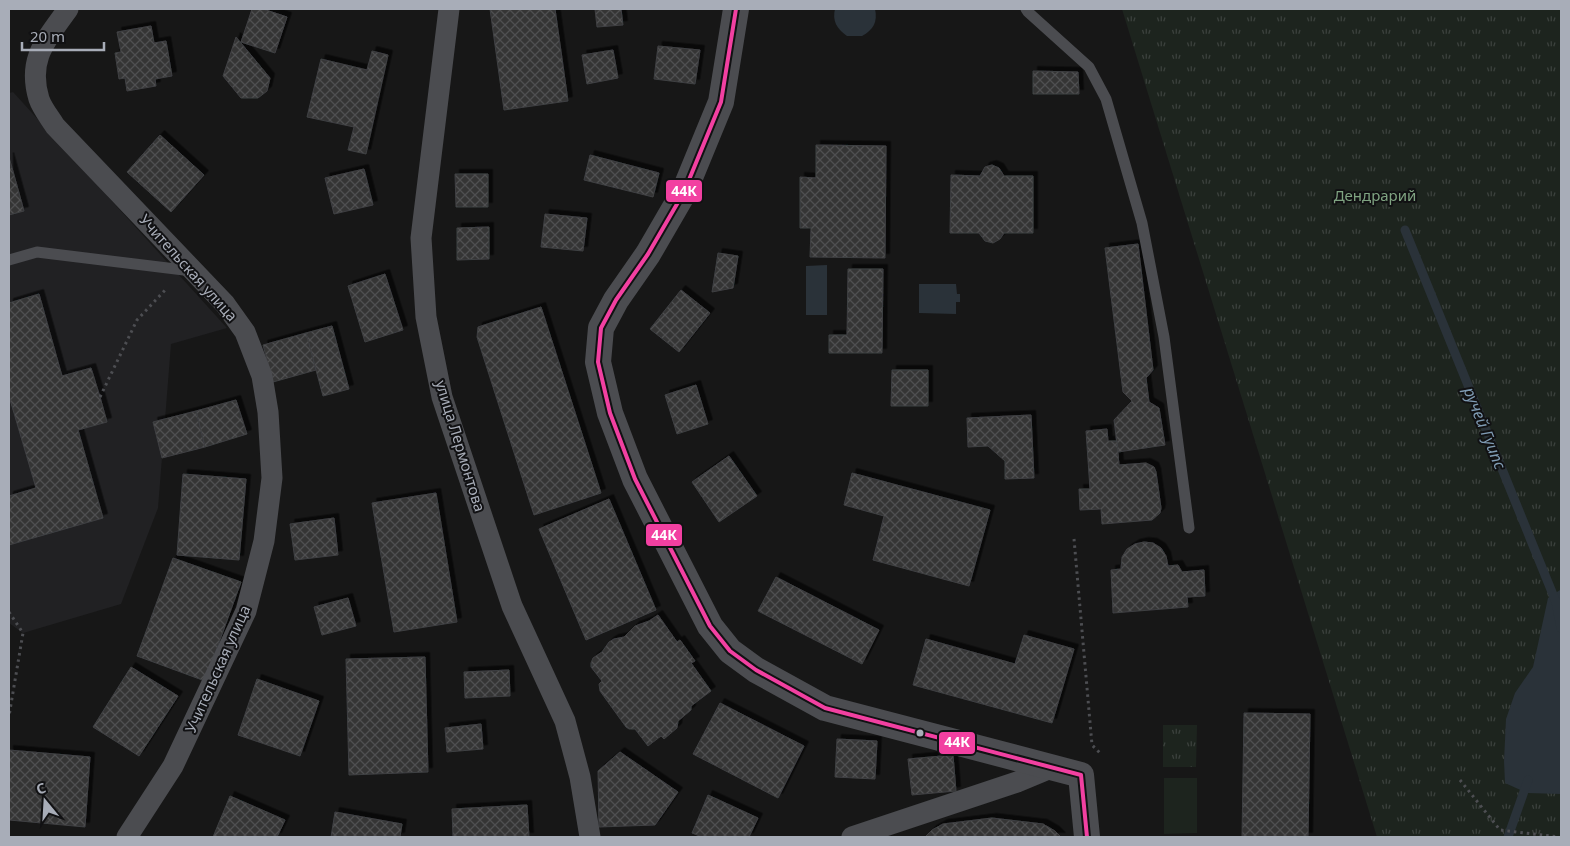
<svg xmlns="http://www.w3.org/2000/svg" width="1570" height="846" font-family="'Noto Sans',sans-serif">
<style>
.built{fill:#212123}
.grass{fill:url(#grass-tufts)}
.garden{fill:#1d241e}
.water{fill:#2a3239}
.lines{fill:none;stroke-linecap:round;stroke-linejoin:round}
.stream{stroke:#2a3239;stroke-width:9}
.building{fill:url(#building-cross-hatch);stroke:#3f4043;filter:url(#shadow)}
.path{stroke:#4d4e52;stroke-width:3;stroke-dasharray:2.5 4;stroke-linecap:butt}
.service{stroke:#4b4c50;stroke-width:11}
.minor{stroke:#4b4c50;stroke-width:21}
.tertiary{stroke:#4b4c50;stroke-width:26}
.bus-1-casing{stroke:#111113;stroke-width:8}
.bus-1{stroke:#f240a1;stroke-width:4}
.bus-dot{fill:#a8adb8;stroke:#111113;stroke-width:2}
.labels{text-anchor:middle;stroke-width:4;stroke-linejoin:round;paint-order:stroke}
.park-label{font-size:15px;fill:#7fa381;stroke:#111113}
.street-label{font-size:15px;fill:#a8adb8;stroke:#111113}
.water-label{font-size:16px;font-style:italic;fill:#7f9bb3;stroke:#111113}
.line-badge{stroke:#111113;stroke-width:2}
.badge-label{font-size:14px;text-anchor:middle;font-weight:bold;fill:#fff}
</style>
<defs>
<pattern id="grass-tufts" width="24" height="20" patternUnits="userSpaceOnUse" patternTransform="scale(1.25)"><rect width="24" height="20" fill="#1d241e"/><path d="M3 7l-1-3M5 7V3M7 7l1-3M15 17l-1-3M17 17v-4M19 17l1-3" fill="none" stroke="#3b413d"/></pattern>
<pattern id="building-cross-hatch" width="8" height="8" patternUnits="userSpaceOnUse" patternTransform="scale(1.25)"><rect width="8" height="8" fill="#353536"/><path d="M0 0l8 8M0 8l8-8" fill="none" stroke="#4f5051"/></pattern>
<filter id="shadow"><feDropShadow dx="4.5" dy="-4.5" stdDeviation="0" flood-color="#0009"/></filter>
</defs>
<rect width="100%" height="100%" fill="#171717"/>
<path class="built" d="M13 92 227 328 171 344 158 508 121 604 23 633 9 623V93Z"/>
<g class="grass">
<path d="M1122 9H1561V837H1377Z"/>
<path d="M1163 725H1197L1196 767H1163Z"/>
</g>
<path class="garden" d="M1164 778H1197V833L1164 834Z"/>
<g class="water">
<path d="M835 9H875C878 22 873 30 862 36H847C837 29 832 21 835 9Z"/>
<path d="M827 265V315H806V266Z"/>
<path d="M919 284H956L957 294H960V302H956V314L919 313Z"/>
<path d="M1560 590 1561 591V794L1527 793 1505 783 1504 761 1506 719 1515 693 1533 667 1548 598Z"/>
</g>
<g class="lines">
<g class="stream">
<path d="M1405 230 1556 602 1561 628"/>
<path d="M1508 837 1528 780"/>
</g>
</g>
<g class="building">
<path d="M252 9H263L287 17 275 53 241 42Z"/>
<path d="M490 9H555L568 101 504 110Z"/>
<path d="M595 9H621L623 25 597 27Z"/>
<path d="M151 26 154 43 166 41 172 76 155 79 156 86 127 91 125 78 119 79 115 53 121 52 117 32Z"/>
<path d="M236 37 270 78 267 91 258 98H241L223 76Z"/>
<path d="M658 46 700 50 695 84 654 79Z"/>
<path d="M613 50 618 78 587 84 582 55Z"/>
<path d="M372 51 388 55 366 154 348 150 354 127 307 117 321 59 367 70Z"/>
<path d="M1033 71 1078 72 1079 94H1033Z"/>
<path d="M160 135 204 175 171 212 127 172Z"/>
<path d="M816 145 886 146 885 258 810 257 811 228H800V177L816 178Z"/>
<path d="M590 155 659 173 653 197 584 180Z"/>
<path d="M9 157 24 211 9 215Z"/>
<path d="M992 165 999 168 1004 176H1033V233H1004L1000 239 993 243 985 241 979 233H950L951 175 980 176 985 167Z"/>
<path d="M364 169 373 205 334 214 325 178Z"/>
<path d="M455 174H488V207H456Z"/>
<path d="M545 214 587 218 583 251 541 247Z"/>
<path d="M489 227V259L457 260V228Z"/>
<path d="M1138 244 1153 370 1146 378 1149 402 1159 408 1165 445 1118 452 1114 420 1132 401 1123 392 1105 248Z"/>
<path d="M718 253 738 256 733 288 712 292Z"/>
<path d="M848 269H883L882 353H829V335H847Z"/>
<path d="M385 274 403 330 365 342 348 286Z"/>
<path d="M681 290 710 313 679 352 650 329Z"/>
<path d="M39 294 62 376 91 368 100 397 107 422 78 430 103 518 9 545V496L36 488 9 396V303Z"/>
<path d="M541 307 601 493 534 515 477 337 478 327Z"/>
<path d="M332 326 349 389 323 396 306 333Z"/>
<path d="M306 333 316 370 273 382 263 345Z"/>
<path d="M892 370H928V406H891Z"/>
<path d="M696 385 708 424 677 434 665 395Z"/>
<path d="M236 400 247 434 205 447 196 411Z"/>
<path d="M196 411 205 447 162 458 153 422Z"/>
<path d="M1031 415 1034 478 1005 479V461L988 446 968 447 967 418Z"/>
<path d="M1107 429 1108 441H1117L1119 465 1146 463 1154 467 1156 472 1161 508 1160 513 1152 520 1102 524 1101 509 1080 510 1079 489H1090L1086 431Z"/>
<path d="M729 456 757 496 719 522 692 482Z"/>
<path d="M852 473 990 510 969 586 873 560 884 516 844 505Z"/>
<path d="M183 474 246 479 239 560 177 555Z"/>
<path d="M436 493 457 622 394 632 372 503Z"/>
<path d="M609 499 656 610 586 640 539 529Z"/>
<path d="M334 518 338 555 295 560 290 524Z"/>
<path d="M1144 542 1153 543 1161 548 1166 556 1168 566 1178 565 1182 572 1204 570 1205 596 1187 597 1188 607 1113 613 1111 570 1121 569 1122 557 1127 549 1135 544Z"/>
<path d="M173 558 241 582 205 681 137 656Z"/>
<path d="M776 577 879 630 862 664 758 611Z"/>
<path d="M348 598 356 626 322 635 314 607Z"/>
<path d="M658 615 677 642 680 640 695 661 691 663 711 691 691 706V710L678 721 677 728 664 739 661 736 648 746 635 729H629L626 727 600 691 599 684 602 681 591 667V663L593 658 602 652 609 642 614 639 624 637 635 626 649 621Z"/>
<path d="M1024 635 1074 649 1052 723 913 685 926 639 1015 664Z"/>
<path d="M425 657 428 772 349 775 346 659Z"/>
<path d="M131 667 178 696 139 756 93 727Z"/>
<path d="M509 670 510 696 465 698 464 672Z"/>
<path d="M257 679 319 701 300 756 238 735Z"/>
<path d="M720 703 804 746 778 798 693 754Z"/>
<path d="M1244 713 1310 714 1308 837H1242Z"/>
<path d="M481 724 483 749 447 752 445 728Z"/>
<path d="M837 739 877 741 875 779 835 777Z"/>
<path d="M9 750 90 757 85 827 9 820Z"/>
<path d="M620 752 678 792 655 825 599 827 598 771Z"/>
<path d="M953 755 956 791 912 795 908 759Z"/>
<path d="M708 795 758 818 749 837H702L692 833Z"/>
<path d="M230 796 285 820 277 837H213Z"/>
<path d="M527 805 529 837H453L452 809Z"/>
<path d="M335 812 402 824 400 837H331Z"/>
<path d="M992 818 1043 824 1055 831 1061 837H925L932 830 943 824Z"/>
</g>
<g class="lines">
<g class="path">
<path d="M100 397 137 320 167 288"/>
<path d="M1074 539 1092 745 1102 755"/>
<path d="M9 612 23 633 9 716"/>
<path d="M1460 780 1500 830 1559 837"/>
</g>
<g class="service">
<path d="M1026 9 1028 12 1089 67 1106 99 1142 223 1164 337 1189 528"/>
<path d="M9 260 37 252 192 271"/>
</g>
<g class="minor">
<path d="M68 9C46 40 27 59 39 99 42 108 50 118 55 126L225 304 245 332 262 376 268 412 272 478 264 541 246 611 173 766 127 837"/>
<path d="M449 9 421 238 426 317 442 397 512 606 565 721 580 777 590 837"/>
<path d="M852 837 1017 782 1053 767"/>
</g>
<path class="tertiary" d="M736 9 721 102 684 192 648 254 616 300 601 328 598 362 610 413 635 479 710 626 730 651 756 670 825 708 1081 775 1087 837"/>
<defs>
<path id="bus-1" d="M736 9 721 102 684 192 648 254 616 300 601 328 598 362 610 413 635 479 710 626 730 651 756 670 825 708 1081 775 1087 837"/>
</defs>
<use href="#bus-1" class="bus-1-casing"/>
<use href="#bus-1" class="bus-1"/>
</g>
<circle class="bus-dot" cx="920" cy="733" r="4.5"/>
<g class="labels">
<g class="park-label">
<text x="1375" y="201">Дендрарий</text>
</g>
<g class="street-label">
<text transform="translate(188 268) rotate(48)" y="5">Учительская улица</text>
<text transform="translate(460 446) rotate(73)" y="5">улица Лермонтова</text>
<text transform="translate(218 669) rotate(-66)" y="5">Учительская улица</text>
</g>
<g class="water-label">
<text transform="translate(1485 428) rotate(68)" y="6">ручей Гуипс</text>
</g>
</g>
<g class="line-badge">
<rect x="665" y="179" width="38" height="24" rx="5" fill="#f240a1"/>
<rect x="645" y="523" width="38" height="24" rx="5" fill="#f240a1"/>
<rect x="938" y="731" width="38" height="24" rx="5" fill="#f240a1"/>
</g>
<g class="badge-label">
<text x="684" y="196">44К</text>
<text x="664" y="540">44К</text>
<text x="957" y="747">44К</text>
</g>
<rect width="1570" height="846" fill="none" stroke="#a8adb8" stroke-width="20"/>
<g transform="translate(45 801) rotate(342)" stroke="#111113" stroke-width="4" paint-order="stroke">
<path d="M0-4L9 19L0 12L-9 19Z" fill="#a8adb8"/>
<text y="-8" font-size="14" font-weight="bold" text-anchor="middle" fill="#a8adb8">С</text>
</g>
<path d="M22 42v8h82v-8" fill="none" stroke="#a8adb8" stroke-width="2.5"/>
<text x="30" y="42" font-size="15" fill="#a8adb8" stroke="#111113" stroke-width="4" paint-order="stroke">20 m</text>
</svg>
